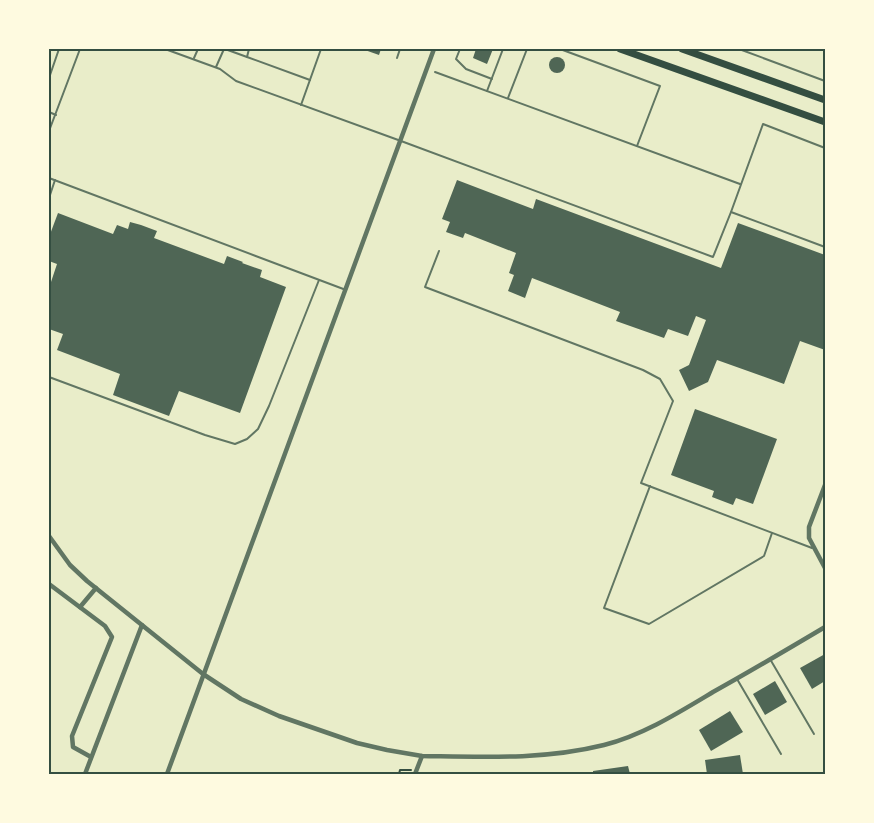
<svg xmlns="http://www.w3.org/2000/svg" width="874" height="823" font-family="Merriweather,serif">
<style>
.building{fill:#4f6655}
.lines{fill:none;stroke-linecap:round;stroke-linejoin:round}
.path{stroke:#344e41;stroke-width:2}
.service{stroke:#617663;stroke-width:2}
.minor{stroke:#617663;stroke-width:4.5}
.primary{stroke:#344e41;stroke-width:7}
.neatline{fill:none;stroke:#344e41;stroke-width:2}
</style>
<rect width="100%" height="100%" fill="#e9edc9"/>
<g class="building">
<path d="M362 49H381L379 55Z"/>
<path d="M476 49H493L487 64 473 58Z"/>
<circle cx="557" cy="65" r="8"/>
<path d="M457 180 533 209 536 199 721 268 738 223 825 255V350L800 341 784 384 717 360 708 382 689 391 679 370 689 365 706 320 696 316 688 336 668 329 664 338 616 321 620 312 532 278 525 298 508 291 514 275 509 273 516 253 465 233 463 238 446 232 450 222 442 219Z"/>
<path d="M58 213 113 234 117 225 128 229 130 222 141 225 157 231 154 238 224 264 227 256 243 262 242 263 262 270 260 277 286 287 240 413 179 391 169 416 113 395 120 374 57 350 63 334 49 329V288L57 264 49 261V237Z"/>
<path d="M695 409 777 439 753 504 736 498 733 505 712 497 714 491 671 475Z"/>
<path d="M825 654V681L812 689 800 668Z"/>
<path d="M775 681 787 702 765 715 753 694Z"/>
<path d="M730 711 743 732 711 751 699 730Z"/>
<path d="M740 755 743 774H707L705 760Z"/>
<path d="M628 766 630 774H593V771Z"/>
</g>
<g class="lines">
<path class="path" d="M399 774 400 770H411"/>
<g class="service">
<path d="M165 49 220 69 236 81 401 141 713 257 731 212 763 124 825 148"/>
<path d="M225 49 247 57 249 49"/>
<path d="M460 49 456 59 466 69 492 79"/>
<path d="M560 49 660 86 637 146"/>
<path d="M739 49 825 81"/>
<path d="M247 57 310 80"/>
<path d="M194 58 198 49"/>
<path d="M397 58 400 49"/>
<path d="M216 67 224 49"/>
<path d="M435 72 740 184"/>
<path d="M49 78 59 49"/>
<path d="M487 91 503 49"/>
<path d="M508 98 527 49"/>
<path d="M301 105 321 49"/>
<path d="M49 112 56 115"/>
<path d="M49 131 80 49"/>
<path d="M49 178 346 290"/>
<path d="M49 198 55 180"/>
<path d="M731 212 825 247"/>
<path d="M439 251 425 287 643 370 660 379 673 401 641 483 812 548"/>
<path d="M49 377 205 435 235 444 247 439 258 429 269 406 319 280"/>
<path d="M650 486 604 608 649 624 764 556 772 533"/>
<path d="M770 659 814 734"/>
<path d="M737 679 781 754"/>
</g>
<g class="minor">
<path d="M825 485 809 527V538L825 568"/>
<path d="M49 536 70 565 87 581 203 674 241 699 279 716 357 743 387 750 422 756C483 757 544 760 604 745 643 735 678 713 713 692 751 671 788 649 825 627"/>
<path d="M49 584 105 626 112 637 72 736 73 747 91 757"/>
<path d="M80 607 96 588"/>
<path d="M85 774 142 625"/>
<path d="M167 774C254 532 347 291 434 49"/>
<path d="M415 774 422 756"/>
</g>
<g class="primary">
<path d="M620 49 825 122"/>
<path d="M682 49 825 100"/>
</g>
</g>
<rect width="874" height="823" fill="none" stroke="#fefae0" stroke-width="100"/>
<rect x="50" y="50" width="774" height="723" class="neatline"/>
</svg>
